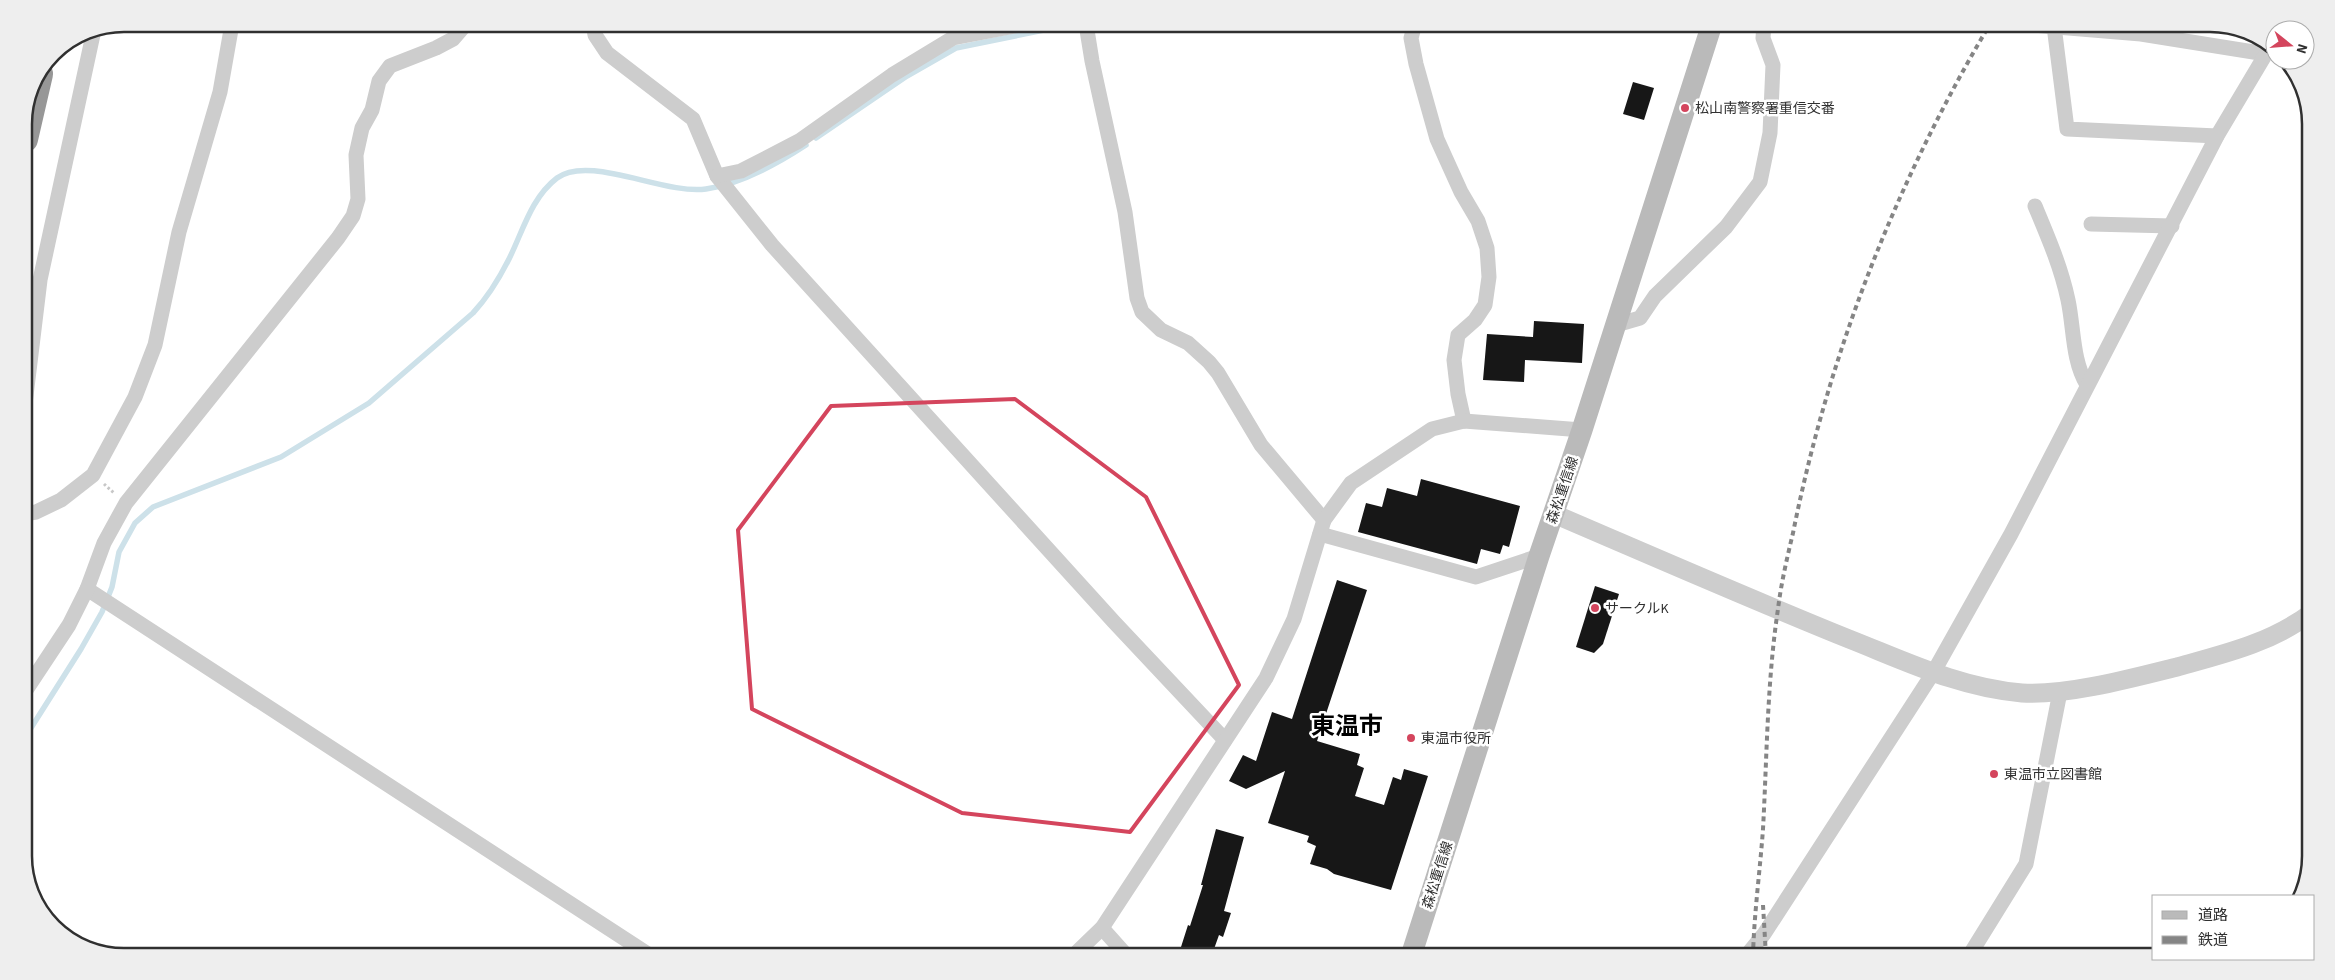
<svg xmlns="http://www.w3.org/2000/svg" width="2335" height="980" font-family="'Source Sans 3','Noto Sans JP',sans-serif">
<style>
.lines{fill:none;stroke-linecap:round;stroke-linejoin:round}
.stream{stroke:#cde1e9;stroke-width:5.5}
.building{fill:#171717}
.path{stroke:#c7c7c7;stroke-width:3;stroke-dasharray:2.5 2.5;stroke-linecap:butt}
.minor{stroke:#cdcdcd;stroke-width:15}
.tertiary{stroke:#cdcdcd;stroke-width:19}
.secondary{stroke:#bababa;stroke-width:21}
.motorway{stroke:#979797;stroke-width:28}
.rail{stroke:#858585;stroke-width:4;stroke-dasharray:5 4;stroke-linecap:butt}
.marked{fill:none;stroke:#d4455d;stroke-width:4;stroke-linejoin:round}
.poi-dot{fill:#d4455d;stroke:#fff;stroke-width:2}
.labels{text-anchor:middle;stroke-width:5;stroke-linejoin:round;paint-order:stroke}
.poi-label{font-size:14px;fill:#303030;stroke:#fff;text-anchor:start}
.street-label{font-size:14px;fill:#303030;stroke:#fff}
.town-label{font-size:24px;font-weight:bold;fill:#000;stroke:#fff}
.rim{fill:none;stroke:#303030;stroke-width:2.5}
</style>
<rect width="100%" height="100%" fill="#fff"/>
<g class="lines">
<g class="stream">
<path d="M816 138 907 76 956 48 1044 30 1097 24"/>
<path d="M24 739 81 649 102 612 112 587 119 552 135 523 153 507 281 457 369 403 473 313C488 297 499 279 509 259 523 231 531 198 557 178 589 154 664 195 706 189 741 184 777 164 806 145"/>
</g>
</g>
<g class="building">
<path d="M1633 82 1654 88 1644 120 1623 114Z"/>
<path d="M1534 321 1584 324 1582 363 1525 360 1524 382 1483 380 1487 334 1533 337Z"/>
<path d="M1421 479 1520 506 1509 547 1503 545 1500 554 1481 549 1477 564 1358 532 1366 503 1382 507 1387 488 1417 496Z"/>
<path d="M1337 580 1367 590 1317 741 1360 754 1357 765 1364 768 1355 796 1384 805 1393 777 1401 780 1404 769 1428 776 1391 890 1334 874 1327 869 1310 864 1316 846 1307 842 1309 836 1268 823 1285 771 1246 789 1229 781 1243 755 1256 761 1272 712 1292 719Z"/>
<path d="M1595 586 1619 594 1603 644 1594 653 1576 647Z"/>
<path d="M1216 829 1244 837 1224 911 1231 913 1223 937 1219 935 1214 949 1211 948 1208 956 1181 947 1188 925 1190 926 1203 885H1201Z"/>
</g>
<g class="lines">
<path class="path" d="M104 484 114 493"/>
<g class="minor">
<path d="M593 24 595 35 607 53 693 119 717 176 772 245 1114 622 1225 740"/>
<path d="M1086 24 1092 61 1125 212 1137 298 1142 312 1161 330 1188 343 1209 362 1218 373 1261 445 1324 520"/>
<path d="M1415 24 1411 38 1416 64 1437 139 1461 192 1478 221 1487 248 1489 277 1485 305 1475 320 1458 335 1454 360 1458 394 1464 421"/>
<path d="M2019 24 2141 34 2266 54"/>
<path d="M2054 26 2067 129 2217 136"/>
<path d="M717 176 741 171 799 141 892 75 953 38 1025 24"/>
<path d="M2035 206C2048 237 2061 267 2068 300 2074 328 2072 360 2087 385"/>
<path d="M2091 224 2172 226"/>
<path d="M1616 325 1640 318 1655 296 1726 227 1760 182 1770 133 1773 65 1763 38 1764 24"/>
<path d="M24 412 40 280 94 30"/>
<path d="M24 514 36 512 61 500 93 475 135 397 155 345 179 232 220 92 232 24"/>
<path d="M1320 534 1476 577 1539 556"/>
<path d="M87 589 651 956"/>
<path d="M24 693 69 625 87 589 104 543 126 503 338 238 353 216 358 199 356 155 362 128 372 110 379 81 390 66 436 48 453 39 466 24"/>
<path d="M1102 928 1127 956"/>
<path d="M1073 956 1102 928 1266 678 1294 619 1324 520 1351 483 1432 429 1464 421 1582 430"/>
<path d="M1746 956 1764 934 1933 673 2011 534 2217 136 2270 47"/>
<path d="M1969 956 2026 864 2060 692"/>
</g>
<path class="tertiary" d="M1554 514C1652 556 1750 599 1849 639 1905 661 1960 688 2022 693 2066 696 2133 678 2177 667 2224 654 2271 643 2311 613"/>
<path class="secondary" d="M1411 956 1539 556 1582 430 1712 24"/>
<path class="motorway" d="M24 139 39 74"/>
<g class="rail">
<path d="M1763 905 1766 956"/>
<path d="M1753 956C1754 914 1760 871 1763 829 1767 756 1767 682 1778 609 1781 584 1787 558 1793 533 1829 353 1896 182 1990 24"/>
</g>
</g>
<path class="marked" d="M1015 399 1146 497 1239 685 1130 832 962 813 752 709 738 530 831 406Z"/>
<g class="poi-dot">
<circle cx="1685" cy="108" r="5"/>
<circle cx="1595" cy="608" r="5"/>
<circle cx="1411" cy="738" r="5"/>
<circle cx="1994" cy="774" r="5"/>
</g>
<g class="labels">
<g class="poi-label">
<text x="1695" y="113">松山南警察署重信交番</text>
<text x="1605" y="613">サークルK</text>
<text x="1421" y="743">東温市役所</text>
<text x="2004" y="779">東温市立図書館</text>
</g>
<g class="street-label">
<text transform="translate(1562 490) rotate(-71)" y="5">森松重信線</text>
<text transform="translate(1437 875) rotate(-72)" y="5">森松重信線</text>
</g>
<g class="town-label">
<text x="1347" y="734">東温市</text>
</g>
</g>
<path d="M0 0H2335V980H0ZM124 32H2210A92 92 0 0 1 2302 124V856A92 92 0 0 1 2210 948H124A92 92 0 0 1 32 856V124A92 92 0 0 1 124 32Z" fill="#eee" fill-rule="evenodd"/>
<path class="rim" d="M124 32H2210A92 92 0 0 1 2302 124V856A92 92 0 0 1 2210 948H124A92 92 0 0 1 32 856V124A92 92 0 0 1 124 32Z"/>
<rect x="2152" y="895" width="162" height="65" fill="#ffffff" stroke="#acacac"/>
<rect x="2162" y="911" width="25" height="8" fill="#bababa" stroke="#acacac"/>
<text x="2198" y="920" font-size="15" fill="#303030">道路</text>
<rect x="2162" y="936" width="25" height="8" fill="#858585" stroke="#acacac"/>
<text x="2198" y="945" font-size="15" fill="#303030">鉄道</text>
<g transform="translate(2290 45) rotate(107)"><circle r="24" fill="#ffffff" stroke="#acacac"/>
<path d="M0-4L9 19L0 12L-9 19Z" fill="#d4455d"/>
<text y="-8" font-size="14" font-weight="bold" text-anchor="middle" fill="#303030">N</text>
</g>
</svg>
